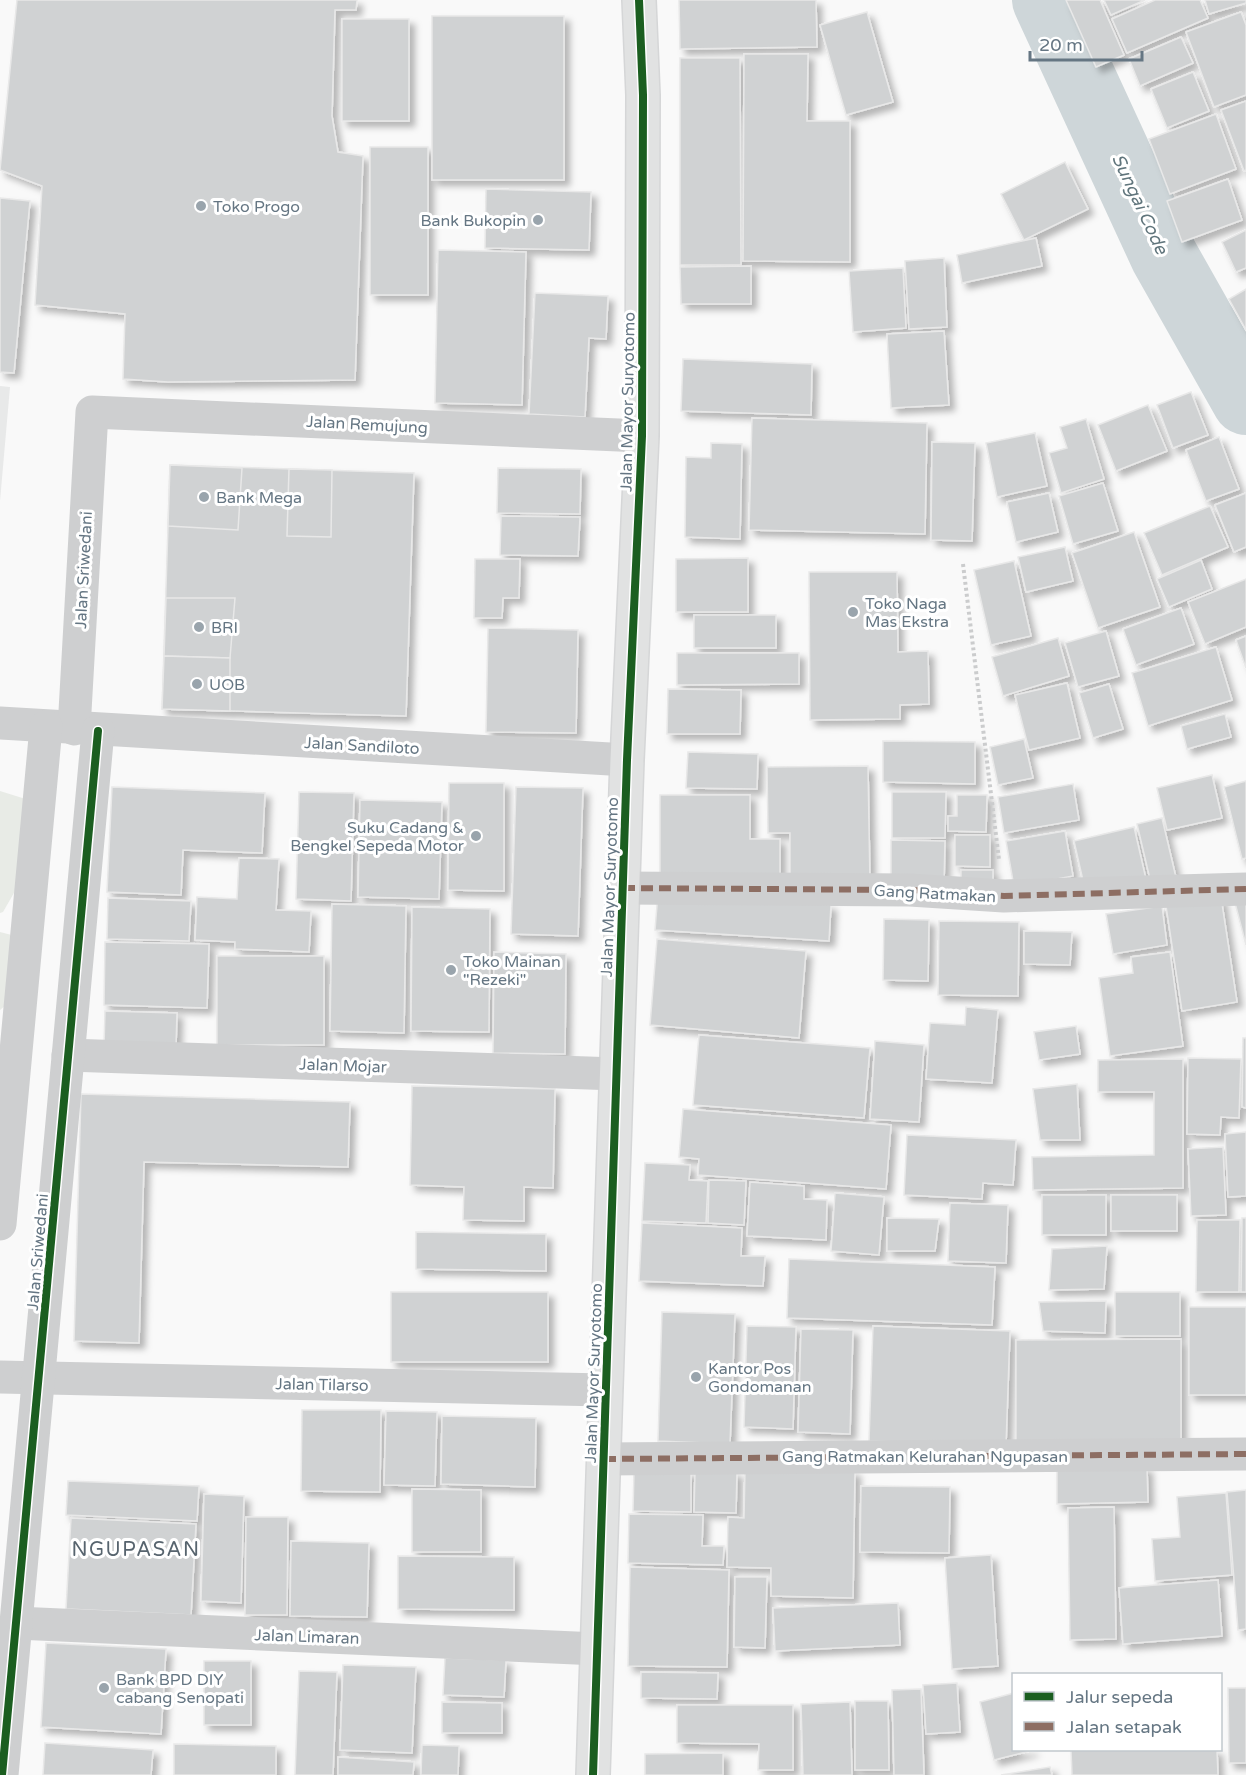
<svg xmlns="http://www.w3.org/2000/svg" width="1246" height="1775" font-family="'Varela Round',sans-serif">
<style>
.built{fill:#e8e9e9}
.green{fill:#e8ebe6}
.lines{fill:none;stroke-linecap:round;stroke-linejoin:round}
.river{stroke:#ced6d9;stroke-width:68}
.building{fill:#d0d2d3;stroke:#e8e8e8;stroke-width:1.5;filter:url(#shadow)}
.secondary-casing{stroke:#d5d6d7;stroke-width:36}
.path{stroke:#cbcccd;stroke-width:4;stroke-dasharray:3 3;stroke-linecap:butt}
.street{stroke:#cecfd0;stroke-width:33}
.secondary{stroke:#e1e2e2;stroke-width:33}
.quiet{stroke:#8d6e63;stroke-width:6;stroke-dasharray:12 6;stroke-linecap:butt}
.cycleway-casing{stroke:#fff;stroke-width:11}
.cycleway{stroke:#1b5e20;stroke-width:8}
.poi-dot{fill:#99a4ac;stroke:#fff;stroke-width:2}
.labels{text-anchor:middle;stroke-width:6;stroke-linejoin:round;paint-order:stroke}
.poi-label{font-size:16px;fill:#657683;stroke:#fff;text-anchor:start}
.street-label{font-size:16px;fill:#657683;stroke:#fff}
.water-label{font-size:18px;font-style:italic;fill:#60757c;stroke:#fff}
.quarter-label{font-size:20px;letter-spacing:1.5px;fill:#57646e;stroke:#fff}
</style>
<defs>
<filter id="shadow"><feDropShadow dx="5.5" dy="5.5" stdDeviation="3" flood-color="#0004"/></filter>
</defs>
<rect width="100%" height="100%" fill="#f9f9f9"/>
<path class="built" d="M0 386 10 387 0 501Z"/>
<g class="green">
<path d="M0 791 32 801 26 872 3 912 0 913Z"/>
<path d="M0 932 31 940 12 1000 0 1010Z"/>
</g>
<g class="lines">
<path class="river" d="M1046 0 1164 256 1246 401"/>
</g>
<g class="building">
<path d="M17 0H357L356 10H335L332 116 338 152 363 156 355 380 168 382 123 379 125 314 35 305 42 186 0 170Z"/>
<path d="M679 0H816L817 47 680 49Z"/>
<path d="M1066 0H1100L1124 55 1096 67Z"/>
<path d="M1104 0H1145L1111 15Z"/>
<path d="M1155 0H1200L1208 18 1127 53 1112 19Z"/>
<path d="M1205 0H1246V3L1209 14Z"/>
<path d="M867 12 893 102 846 115 820 25Z"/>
<path d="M1241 12 1246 25V95L1214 107 1186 32Z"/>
<rect x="432" y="16" width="132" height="164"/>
<rect x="342" y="19" width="67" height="102"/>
<path d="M1181 37 1193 63 1140 86 1129 59Z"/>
<path d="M744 54H808L807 121H850V262L743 261Z"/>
<path d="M680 58H740L741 265H680Z"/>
<path d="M1193 72 1209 111 1167 128 1151 89Z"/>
<path d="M1246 101V170L1244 171 1221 110Z"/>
<path d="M1216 114 1236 169 1170 194 1149 139Z"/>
<rect x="370" y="147" width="58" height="148"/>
<path d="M1065 162 1088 209 1024 240 1001 194Z"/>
<path d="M1228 179 1242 220 1182 242 1167 201Z"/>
<path d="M486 189 591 192 589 250 485 248Z"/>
<path d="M0 198 30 201 14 373 0 372Z"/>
<path d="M1246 230V268L1236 272 1222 242Z"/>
<path d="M1036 238 1042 266 962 283 957 255Z"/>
<path d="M438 250 526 252 522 405 435 403Z"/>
<path d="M944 258 947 327 909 329 905 261Z"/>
<path d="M751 266V304H681L680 267Z"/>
<path d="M903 268 906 328 853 332 849 271Z"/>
<path d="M1246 289V330L1229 299Z"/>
<path d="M535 293 608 296 606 339 589 338 585 417 529 414Z"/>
<path d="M944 331 949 405 891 408 887 334Z"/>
<path d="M683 359 812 364 811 415 681 411Z"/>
<path d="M1191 392 1208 435 1173 448 1157 405Z"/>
<path d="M1148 405 1167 451 1116 471 1098 425Z"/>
<path d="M752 418 927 423 925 534 749 530Z"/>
<path d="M1086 419 1104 479 1061 493 1049 453 1067 448 1060 427Z"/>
<path d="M1035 433 1047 486 997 497 986 443Z"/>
<path d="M1219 437 1239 489 1206 501 1186 450Z"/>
<path d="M932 442 975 443 972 541 931 540Z"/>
<path d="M711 443 742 444 740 539 685 537 686 457 711 458Z"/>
<path d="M170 465 414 473 406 716 162 709Z"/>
<path d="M170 465 242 468 238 530 168 526Z"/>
<path d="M498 468 581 469 580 514 497 513Z"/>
<path d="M289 469 332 470 331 537 287 536Z"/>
<path d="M1103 483 1118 531 1073 544 1059 496Z"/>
<path d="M1049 493 1058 532 1016 542 1007 502Z"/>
<path d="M1246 493V547L1234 552 1215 505Z"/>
<path d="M1210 506 1228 547 1162 575 1144 533Z"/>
<path d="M501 516 580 517 578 556 500 555Z"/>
<path d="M1134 532 1160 607 1098 628 1072 553Z"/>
<path d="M1065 547 1073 581 1026 592 1018 557Z"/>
<path d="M748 558V612H676V559Z"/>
<path d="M475 559H520L519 598H503L502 618H474Z"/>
<path d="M1201 560 1212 589 1169 607 1157 579Z"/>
<path d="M1014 561 1031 636 991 645 974 570Z"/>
<path d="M809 572H897L898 652 928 651 929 704 900 705V719L810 720Z"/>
<path d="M1246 579V627L1205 644 1188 602Z"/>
<path d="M166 598H235L230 658 164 656Z"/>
<path d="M1181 608 1194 644 1136 665 1123 629Z"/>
<rect x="694" y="615" width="82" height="33"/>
<path d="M488 628 578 630 576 733 486 732Z"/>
<path d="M1106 631 1119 676 1078 687 1065 643Z"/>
<path d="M1246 636V668L1236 640Z"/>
<path d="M1058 638 1069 676 1003 696 992 657Z"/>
<path d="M1216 647 1232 700 1148 726 1132 673Z"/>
<path d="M677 653H799V684L677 685Z"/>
<path d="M164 656 230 658V711L162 709Z"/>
<path d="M1067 683 1080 738 1029 750 1015 695Z"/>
<path d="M1109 684 1123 729 1093 738 1079 693Z"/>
<path d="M668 689 741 690 740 734H667Z"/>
<path d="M1225 714 1231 737 1187 749 1181 726Z"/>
<path d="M1024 739 1033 778 998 785 990 747Z"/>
<path d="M883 741 975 742V784L883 782Z"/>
<path d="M688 752 758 754 757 789 686 788Z"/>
<path d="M868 766 870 883 790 884V833H768L767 767Z"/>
<path d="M1212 775 1222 818 1167 830 1157 788Z"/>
<path d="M1246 781V858L1242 859 1224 787Z"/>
<path d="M449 783H504V891L448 890Z"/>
<path d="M1073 784 1079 820 1004 833 998 797Z"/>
<path d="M112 787 265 793 262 853 183 850 181 895 107 892Z"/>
<path d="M516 787 583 788 578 936 511 934Z"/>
<path d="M299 792 354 793 351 901 296 899Z"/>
<path d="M892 792H946L945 838H892Z"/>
<path d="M660 795H750V839H780V881L660 880Z"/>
<path d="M957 795H987L986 832 948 831V816H957Z"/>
<path d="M360 800 442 802 439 899 358 897Z"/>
<path d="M1162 818 1178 886 1153 892 1137 824Z"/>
<path d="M1134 827 1146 879 1086 894 1074 841Z"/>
<path d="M1065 831 1073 876 1014 887 1006 841Z"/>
<path d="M955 835H990V867L955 866Z"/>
<path d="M891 840 945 841 944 886 891 885Z"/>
<path d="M239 858 279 859 276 910 311 911 309 952 235 949V942L195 940 197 897 237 899Z"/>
<rect x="961" y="870" width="32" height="23"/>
<path d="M658 893 831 905 829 941 655 930Z"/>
<path d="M1246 896V945L1234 899Z"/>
<path d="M1221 897 1237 1002 1182 1011 1166 906Z"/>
<path d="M108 898 191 901 189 941 107 939Z"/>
<path d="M332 904 406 906 404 1033 330 1031Z"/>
<path d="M1162 906 1167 945 1113 954 1106 914Z"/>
<path d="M412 907 490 909 489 1032 411 1031Z"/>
<path d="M884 919 929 920 928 981 883 980Z"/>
<path d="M939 921 1019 922 1018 996 938 995Z"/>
<path d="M1024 931 1072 932 1070 965 1024 964Z"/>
<path d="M657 939 806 951 799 1038 650 1025Z"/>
<path d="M105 942 209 944 207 1008 104 1005Z"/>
<path d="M494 952 566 954 565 1054 493 1053Z"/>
<path d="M1170 952 1183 1046 1110 1056 1099 978 1133 973 1131 957Z"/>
<rect x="217" y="956" width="107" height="89"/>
<path d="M966 1007 998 1010 992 1083 926 1079 930 1023 965 1025Z"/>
<path d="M105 1011 177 1013 176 1047 104 1045Z"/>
<path d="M1076 1026 1080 1054 1039 1060 1034 1032Z"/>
<path d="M699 1035 870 1048 864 1118 693 1105Z"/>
<path d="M1243 1038H1246V1108L1242 1107Z"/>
<path d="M875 1041 924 1045 919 1122 870 1119Z"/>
<path d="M1188 1058 1241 1059 1239 1118 1221 1117 1220 1135 1187 1134Z"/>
<path d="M1183 1059V1188L1033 1190 1032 1157 1154 1155V1092H1098V1060Z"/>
<path d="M1077 1084 1080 1140H1040L1033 1089Z"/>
<path d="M412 1086 555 1089 553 1188 524 1187V1221L463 1220 464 1187 410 1185Z"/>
<path d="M81 1094 350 1102 348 1167 144 1162 139 1343 74 1341Z"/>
<path d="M683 1109 891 1125 886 1189 698 1175 699 1159 679 1157Z"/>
<path d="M1246 1132V1196L1228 1197 1225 1134Z"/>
<path d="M907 1135 1016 1140 1013 1185 983 1183 982 1199 904 1195Z"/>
<path d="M1223 1147 1226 1215 1191 1216 1188 1149Z"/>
<path d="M645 1163 690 1165 689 1180 708 1181 706 1223 642 1221Z"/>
<path d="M709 1180 746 1181 744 1225 708 1223Z"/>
<path d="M750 1182 804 1186V1199L827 1200 826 1240 747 1236Z"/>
<path d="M835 1193 884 1197 879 1255 831 1251Z"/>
<rect x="1042" y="1195" width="64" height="40"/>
<rect x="1111" y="1195" width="66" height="36"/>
<path d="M950 1203 1008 1205 1006 1263 948 1261Z"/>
<path d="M887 1218 939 1219 935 1251H887Z"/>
<path d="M1242 1218H1246V1292H1241Z"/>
<path d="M1197 1220H1240L1239 1292H1196Z"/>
<path d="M642 1223 742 1228 741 1256H765L763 1286 639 1281Z"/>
<path d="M416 1232 546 1234V1271L416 1269Z"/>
<path d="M1107 1246 1104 1289 1049 1290 1052 1249Z"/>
<path d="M789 1259 995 1267 992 1325 787 1318Z"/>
<rect x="391" y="1292" width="157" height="70"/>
<rect x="1115" y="1292" width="65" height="44"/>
<path d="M1106 1301 1105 1333 1043 1331 1039 1302Z"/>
<rect x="1189" y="1307" width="57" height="88"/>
<path d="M662 1312 735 1314 730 1444 658 1441Z"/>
<path d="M747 1326 796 1327 793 1429 744 1427Z"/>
<path d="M873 1326 1010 1331 1006 1446 869 1441Z"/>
<path d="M801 1329 853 1330 850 1434 798 1432Z"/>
<path d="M1181 1339V1446H1016V1340Z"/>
<path d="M302 1410H381L380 1492 301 1491Z"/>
<path d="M386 1411 437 1412 435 1486 384 1485Z"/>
<path d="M442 1416 536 1418 535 1487 441 1484Z"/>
<path d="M1147 1467 1148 1502 1057 1504V1469Z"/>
<path d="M745 1469 855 1471 853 1598 771 1596V1568L727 1567 728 1517 744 1518Z"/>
<path d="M634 1471 691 1472V1512L633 1511Z"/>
<path d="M695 1471 737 1472 736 1513 694 1512Z"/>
<path d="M68 1481 199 1486 197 1521 66 1515Z"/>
<path d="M861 1486 950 1487 949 1553 860 1552Z"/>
<path d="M412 1489 481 1490V1552H412Z"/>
<path d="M1246 1490V1629L1238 1630 1227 1492Z"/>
<path d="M1226 1493 1232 1575 1155 1581 1152 1539 1180 1537 1177 1497Z"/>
<path d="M204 1494 244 1496 241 1603 201 1601Z"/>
<path d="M1114 1507 1116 1639 1070 1640 1068 1508Z"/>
<path d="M629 1514 703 1515 702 1546H724L723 1565 628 1563Z"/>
<path d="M246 1517H288L287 1615H245Z"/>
<path d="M71 1518 196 1524 191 1615 66 1609Z"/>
<path d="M291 1541 369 1543 367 1617 290 1616Z"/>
<path d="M991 1555 998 1666 952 1669 945 1558Z"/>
<path d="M398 1556 514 1557V1610L398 1609Z"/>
<path d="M630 1567 729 1570 727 1667 628 1666Z"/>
<path d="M735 1577H767L765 1648 734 1647Z"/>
<path d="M1218 1580 1222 1636 1123 1644 1119 1588Z"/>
<path d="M898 1603 900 1645 775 1651 773 1608Z"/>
<path d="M46 1643 166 1649 161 1734 41 1727Z"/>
<path d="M445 1658 506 1660 504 1697 443 1695Z"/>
<rect x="204" y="1661" width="47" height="64"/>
<path d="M343 1665 416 1667 412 1753 340 1750Z"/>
<path d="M299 1671 337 1672 333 1775H295Z"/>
<path d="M641 1672 718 1673 717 1699 641 1698Z"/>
<path d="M957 1683 960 1732 926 1734 923 1685Z"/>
<path d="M1228 1688H1246V1763H1229Z"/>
<path d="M921 1689 924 1775H894L892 1690Z"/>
<path d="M1014 1693V1750H1034L994 1760 980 1702Z"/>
<path d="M855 1701H888L889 1770H855Z"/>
<path d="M442 1702 502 1703V1733H442Z"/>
<path d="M850 1702 852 1775H803L801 1704Z"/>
<path d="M677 1705H793V1770H758L759 1744 677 1743Z"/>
<path d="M45 1743 153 1750 151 1775H43Z"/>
<path d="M174 1744 276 1746V1775H174Z"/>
<path d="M422 1745 459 1746 458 1775H421Z"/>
<path d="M1071 1750H1217L1218 1775H1072Z"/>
<path d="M723 1753V1775H645V1754Z"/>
<path d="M338 1757 414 1762 413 1775H338Z"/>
<path d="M1050 1767 1052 1775H1001Z"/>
</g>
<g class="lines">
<defs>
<path id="secondary" d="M593 1775 627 760 642 436 643 95 639 0"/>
</defs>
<use href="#secondary" class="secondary-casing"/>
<path class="path" d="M963 564 999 860"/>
<g class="street">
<path d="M0 723 627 760"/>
<path d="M74 729 92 412 642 436"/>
<path d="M623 888 910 890 1004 896 1246 889"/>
<path d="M68 1055 617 1074"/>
<path d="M0 1224 46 727"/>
<path d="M0 1377 606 1390"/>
<path d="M604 1459 1246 1454"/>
<path d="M16 1623 598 1649"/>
<path d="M2 1775 98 731"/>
</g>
<use href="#secondary" class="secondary"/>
<g class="quiet">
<path d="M623 888 910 890 1004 896 1246 889"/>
<path d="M604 1459 1246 1454"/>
</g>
<defs>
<g id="cycleway">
<path d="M2 1775 98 731"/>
<path d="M593 1775 627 760 642 436 643 95 639 0"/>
</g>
</defs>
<use href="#cycleway" class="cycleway-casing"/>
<use href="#cycleway" class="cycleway"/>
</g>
<g class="poi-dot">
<circle cx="201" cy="206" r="6"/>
<circle cx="538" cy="220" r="6"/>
<circle cx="204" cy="497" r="6"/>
<circle cx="853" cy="612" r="6"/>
<circle cx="199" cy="627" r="6"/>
<circle cx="197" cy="684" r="6"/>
<circle cx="476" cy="836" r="6"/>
<circle cx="451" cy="970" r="6"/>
<circle cx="696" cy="1377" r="6"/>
<circle cx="104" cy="1688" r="6"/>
</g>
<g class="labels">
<g class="poi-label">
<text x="213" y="212">Toko Progo</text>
<text x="526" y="226" text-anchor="end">Bank Bukopin</text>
<text x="216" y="503">Bank Mega</text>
<text x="865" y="609">Toko Naga<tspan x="865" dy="18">Mas Ekstra</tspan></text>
<text x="211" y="633">BRI</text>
<text x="209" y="690">UOB</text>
<text x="464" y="833" text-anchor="end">Suku Cadang &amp;<tspan x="464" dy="18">Bengkel Sepeda Motor</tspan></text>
<text x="463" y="967">Toko Mainan<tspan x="463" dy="18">"Rezeki"</tspan></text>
<text x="708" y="1374">Kantor Pos<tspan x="708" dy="18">Gondomanan</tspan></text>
<text x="116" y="1685">Bank BPD DIY<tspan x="116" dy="18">cabang Senopati</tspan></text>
</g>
<g class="street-label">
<text transform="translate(627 402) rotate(-89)" y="6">Jalan Mayor Suryotomo</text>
<text transform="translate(367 424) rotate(3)" y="6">Jalan Remujung</text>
<text transform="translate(83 570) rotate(-87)" y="6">Jalan Sriwedani</text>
<text transform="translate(362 745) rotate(3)" y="6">Jalan Sandiloto</text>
<text transform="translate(609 887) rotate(-88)" y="6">Jalan Mayor Suryotomo</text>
<text transform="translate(935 893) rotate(3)" y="6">Gang Ratmakan</text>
<text transform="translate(343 1065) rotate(2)" y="6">Jalan Mojar</text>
<text transform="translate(37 1252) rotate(-85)" y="6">Jalan Sriwedani</text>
<text transform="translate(593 1373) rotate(-88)" y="6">Jalan Mayor Suryotomo</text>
<text transform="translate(322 1384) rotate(1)" y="6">Jalan Tilarso</text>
<text x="925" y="1462">Gang Ratmakan Kelurahan Ngupasan</text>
<text transform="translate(307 1636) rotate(2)" y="6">Jalan Limaran</text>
</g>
<g class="water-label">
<text transform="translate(1140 204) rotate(65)" y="6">Sungai Code</text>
</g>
<g class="quarter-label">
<text x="136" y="1556">NGUPASAN</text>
</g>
</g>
<rect x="1012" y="1673" width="210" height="78" fill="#ffffff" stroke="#c1c8cd" stroke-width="1.5"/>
<rect x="1024" y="1692" width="30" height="9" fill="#1b5e20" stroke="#c1c8cd" stroke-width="1.5"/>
<text x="1066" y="1703" font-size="18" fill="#657683">Jalur sepeda</text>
<rect x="1024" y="1722" width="30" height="9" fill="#8d6e63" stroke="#c1c8cd" stroke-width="1.5"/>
<text x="1066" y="1733" font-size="18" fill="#657683">Jalan setapak</text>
<path d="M1030 51v9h112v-9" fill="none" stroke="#657683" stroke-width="3"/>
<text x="1039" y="51" font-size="18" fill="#657683" stroke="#ffffff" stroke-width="4.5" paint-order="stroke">20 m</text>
</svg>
